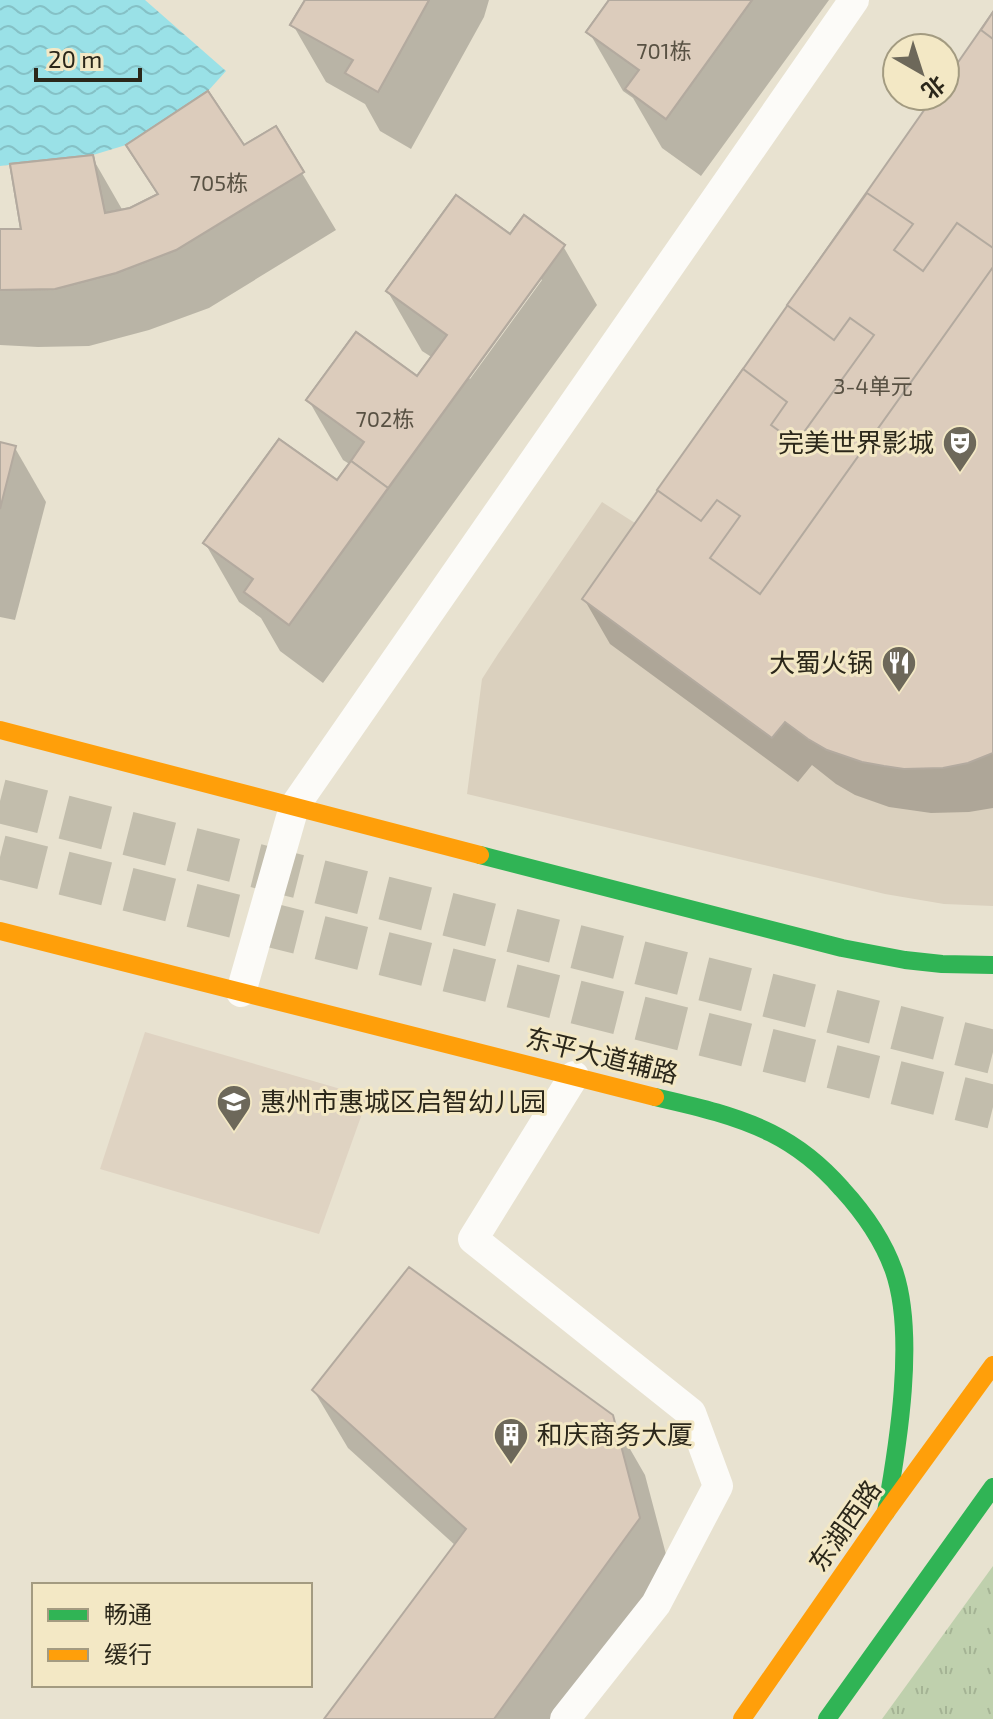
<svg xmlns="http://www.w3.org/2000/svg" width="993" height="1719" font-family="'Exo 2','Noto Sans SC',sans-serif">
<style>
.commercial{fill:#dad0be}
.education{fill:#dfd3c2}
.park{fill:url(#park-tufts)}
.water{fill:url(#water-waves)}
.shadow{fill:#0003;fill-rule:evenodd}
.building{fill:#dcccbc;stroke:#b3aa9f;stroke-width:2}
.lines{fill:none;stroke-linecap:round;stroke-linejoin:round}
.primary-tunnel{stroke:#c2bdac;stroke-width:44;stroke-dasharray:44 22;stroke-linecap:butt}
.street{stroke:#fcfbf8;stroke-width:30}
.fast{stroke:#30b455;stroke-width:18}
.slow{stroke:#ff9f0a;stroke-width:18}
.labels{text-anchor:middle;stroke-width:6;stroke-linejoin:round;paint-order:stroke}
.number-label{font-size:22px;fill:#585143}
.poi-label{font-size:26px;fill:#2b271a;stroke:#f3e8c5;text-anchor:end}
.street-label{font-size:26px;fill:#2b271a;stroke:#f3e8c5}
</style>
<defs>
<pattern id="park-tufts" width="24" height="20" patternUnits="userSpaceOnUse" patternTransform="scale(2)"><rect width="24" height="20" fill="#bfd0ad"/><path d="M3 7l-1-3M5 7V3M7 7l1-3M15 17l-1-3M17 17v-4M19 17l1-3" fill="none" stroke="#a4b394"/></pattern>
<pattern id="water-waves" width="16" height="10" patternUnits="userSpaceOnUse" patternTransform="scale(2)"><rect width="16" height="10" fill="#9ae1e7"/><path d="M0 5q4-4 8 0t8 0" fill="none" stroke="#85c1c6"/></pattern>
</defs>
<rect width="100%" height="100%" fill="#e8e2d0"/>
<path class="commercial" d="M993 12V906L944 904 885 894 467 794 482 679 498 654 602 502 635 523 934 96H945V81Z"/>
<path class="education" d="M145 1032 368 1097 319 1234 100 1169Z"/>
<path class="park" d="M993 1566V1719H882Z"/>
<path class="water" d="M0 0H145L226 71 208 91 126 145 93 155 0 166Z"/>
<g class="shadow">
<path d="M307 0H489L484 17 411 149 380 131 365 104 326 82 293 25Z"/>
<path d="M612 0H829L701 176 662 148 633 98 623 91 589 32Z"/>
<path d="M993 16V808L969 812 931 813 889 807 855 795 836 784 812 765 798 782 610 644 584 599 937 96H945V84Z"/>
<path d="M275 128 336 230 209 308 149 330 89 346 38 347 0 345V231H23L92 157 123 211 158 196 128 146 243 148Z"/>
<path d="M511 237 563 246 597 305 323 683 280 651 261 618 239 602 205 543 337 483 351 465 343 460 309 401 418 379 433 358 422 351 388 292ZM539 277 542 280 470 379 467 376Z"/>
<path d="M0 444 15 448 46 502 15 620 0 617Z"/>
<path d="M314 1391 611 1416 645 1475 672 1577 569 1719H327L456 1546 348 1448Z"/>
</g>
<g class="building">
<path d="M305 0H429L378 92 345 73 353 60 290 25Z"/>
<path d="M305 0H429L378 92 345 73 353 60 290 25Z"/>
<path d="M609 0H752L666 119 625 89 639 70 586 32Z"/>
<path d="M609 0H752L666 119 625 89 639 70 586 32Z"/>
<path d="M993 12V753L968 763 943 768 904 769 884 766 862 762 827 750 808 739 785 722 772 738 582 599 934 96H945V81Z"/>
<path d="M993 12V39L981 30Z"/>
<path d="M208 91 244 145 276 126 304 172 176 250 116 273 55 289 0 290V229H21L10 164 93 155 105 213 130 208 158 194 126 145Z"/>
<path d="M208 91 244 145 276 126 304 172 176 250 116 273 55 289 0 290V229H21L10 164 93 155 105 213 130 208 158 194 126 145Z"/>
<path d="M867 193 913 224 894 250 923 271 957 223 993 248V267L760 594 710 558 740 516 717 500 701 521 657 490 743 369 787 402 771 425 796 443 874 335 850 318 834 340 787 305Z"/>
<path d="M456 195 510 234 524 215 565 245 289 625 244 592 253 579 203 543 279 439 337 480 351 461 364 442 306 400 356 332 417 376 447 335 386 291Z"/>
<path d="M456 195 510 234 524 215 565 245 388 488 351 461 364 442 306 400 356 332 417 376 447 335 386 291Z"/>
<path d="M279 439 337 480 351 461 388 488 289 625 244 592 253 579 203 543Z"/>
<path d="M0 442 16 446 0 509Z"/>
<path d="M409 1267 613 1415 640 1518 494 1719H324L466 1529 312 1390Z"/>
</g>
<g class="lines">
<g class="primary-tunnel">
<path d="M0 801 993 1052"/>
<path d="M0 857 993 1107"/>
</g>
<g class="street">
<path d="M241 992 294 807 854 0"/>
<path d="M565 1719 656 1604 718 1486 691 1413 473 1239 574 1076"/>
</g>
<g class="fast">
<path d="M480 855 842 948 905 960 942 964 993 965"/>
<path d="M655 1097C694 1106 735 1115 771 1133 799 1147 822 1166 842 1189 864 1213 883 1240 894 1271 916 1335 898 1445 886 1512"/>
<path d="M827 1719 993 1487"/>
</g>
<g class="slow">
<path d="M0 730 480 855"/>
<path d="M0 931 655 1097"/>
<path d="M742 1719 886 1512 993 1365"/>
</g>
</g>
<defs>
<symbol id="theatre-pin" viewBox="-11 -11 22 30"><path d="M0 17L-7.5 6A9.5 9.5 0 1 1 7.5 6Z" fill="#6d685a" stroke="#f3e8c5"/><path d="M-5-5.5Q0-4 5-5.5V0Q5 5 0 6Q-5 5-5 0ZM-3.3-2.5H-1v1.5H-3.3ZM1-2.5H3.3v1.5H1ZM-2.8 1Q0 5.5 2.8 1Z" fill="#fff"/></symbol>
<symbol id="restaurant-pin" viewBox="-11 -11 22 30"><path d="M0 17L-7.5 6A9.5 9.5 0 1 1 7.5 6Z" fill="#6d685a" stroke="#f3e8c5"/><path d="M-5-6h1v4h1v-4h1v4h1v-4h1v5L-1.5 .5V6h-2V.5L-5-1ZM5-6V6H3V1.5H1.5Q1.5-4 5-6Z" fill="#fff"/></symbol>
<symbol id="school-pin" viewBox="-11 -11 22 30"><path d="M0 17L-7.5 6A9.5 9.5 0 1 1 7.5 6Z" fill="#6d685a" stroke="#f3e8c5"/><path d="M0-5L7-2L0 1L-7-2ZM-4 1L0 2.5L4 1V4Q0 6-4 4Z" fill="#fff"/></symbol>
<symbol id="building-pin" viewBox="-11 -11 22 30"><path d="M0 17L-7.5 6A9.5 9.5 0 1 1 7.5 6Z" fill="#6d685a" stroke="#f3e8c5"/><path d="M-4-6H4V6H1V3H-1V6H-4ZM-2.5-4.3h1.7v1.8h-1.7ZM.8-4.3h1.7v1.8H.8ZM-2.5-1h1.7V.8h-1.7ZM.8-1h1.7V.8H.8Z" fill="#fff"/></symbol>
</defs>
<g fill-rule="evenodd">
<use href="#theatre-pin" x="940" y="423" width="40" height="54"/>
<use href="#restaurant-pin" x="879" y="643" width="40" height="54"/>
<use href="#school-pin" x="214" y="1082" width="40" height="54"/>
<use href="#building-pin" x="491" y="1415" width="40" height="54"/>
</g>
<g class="labels">
<g class="number-label">
<text x="664" y="59">701栋</text>
<text x="219" y="191">705栋</text>
<text x="873" y="394">3-4单元</text>
<text x="385" y="427">702栋</text>
</g>
<g class="poi-label">
<text x="934" y="452">完美世界影城</text>
<text x="873" y="672">大蜀火锅</text>
<text x="260" y="1111" text-anchor="start">惠州市惠城区启智幼儿园</text>
<text x="537" y="1444" text-anchor="start">和庆商务大厦</text>
</g>
<g class="street-label">
<text transform="translate(602 1056) rotate(14)" y="9">东平大道辅路</text>
<text transform="translate(845 1526) rotate(-55)" y="9">东湖西路</text>
</g>
</g>
<rect x="32" y="1583" width="280" height="104" fill="#f3e8c5" stroke="#a39b81" stroke-width="2"/>
<rect x="48" y="1609" width="40" height="12" fill="#30b455" stroke="#a39b81" stroke-width="2"/>
<text x="104" y="1623" font-size="24" fill="#2b271a">畅通</text>
<rect x="48" y="1649" width="40" height="12" fill="#ff9f0a" stroke="#a39b81" stroke-width="2"/>
<text x="104" y="1663" font-size="24" fill="#2b271a">缓行</text>
<g transform="translate(921 72) rotate(141)"><circle r="38" fill="#f3e8c5" stroke="#a39b81" stroke-width="2"/>
<path d="M0-6L14 30L0 20L-14 30Z" fill="#6d685a"/>
<text y="-12" font-size="22" font-weight="bold" text-anchor="middle" fill="#2b271a">北</text>
</g>
<path d="M36 68v12h104v-12" fill="none" stroke="#2b271a" stroke-width="4"/>
<text x="48" y="68" font-size="24" fill="#2b271a" stroke="#f3e8c5" stroke-width="6" paint-order="stroke">20 m</text>
</svg>
